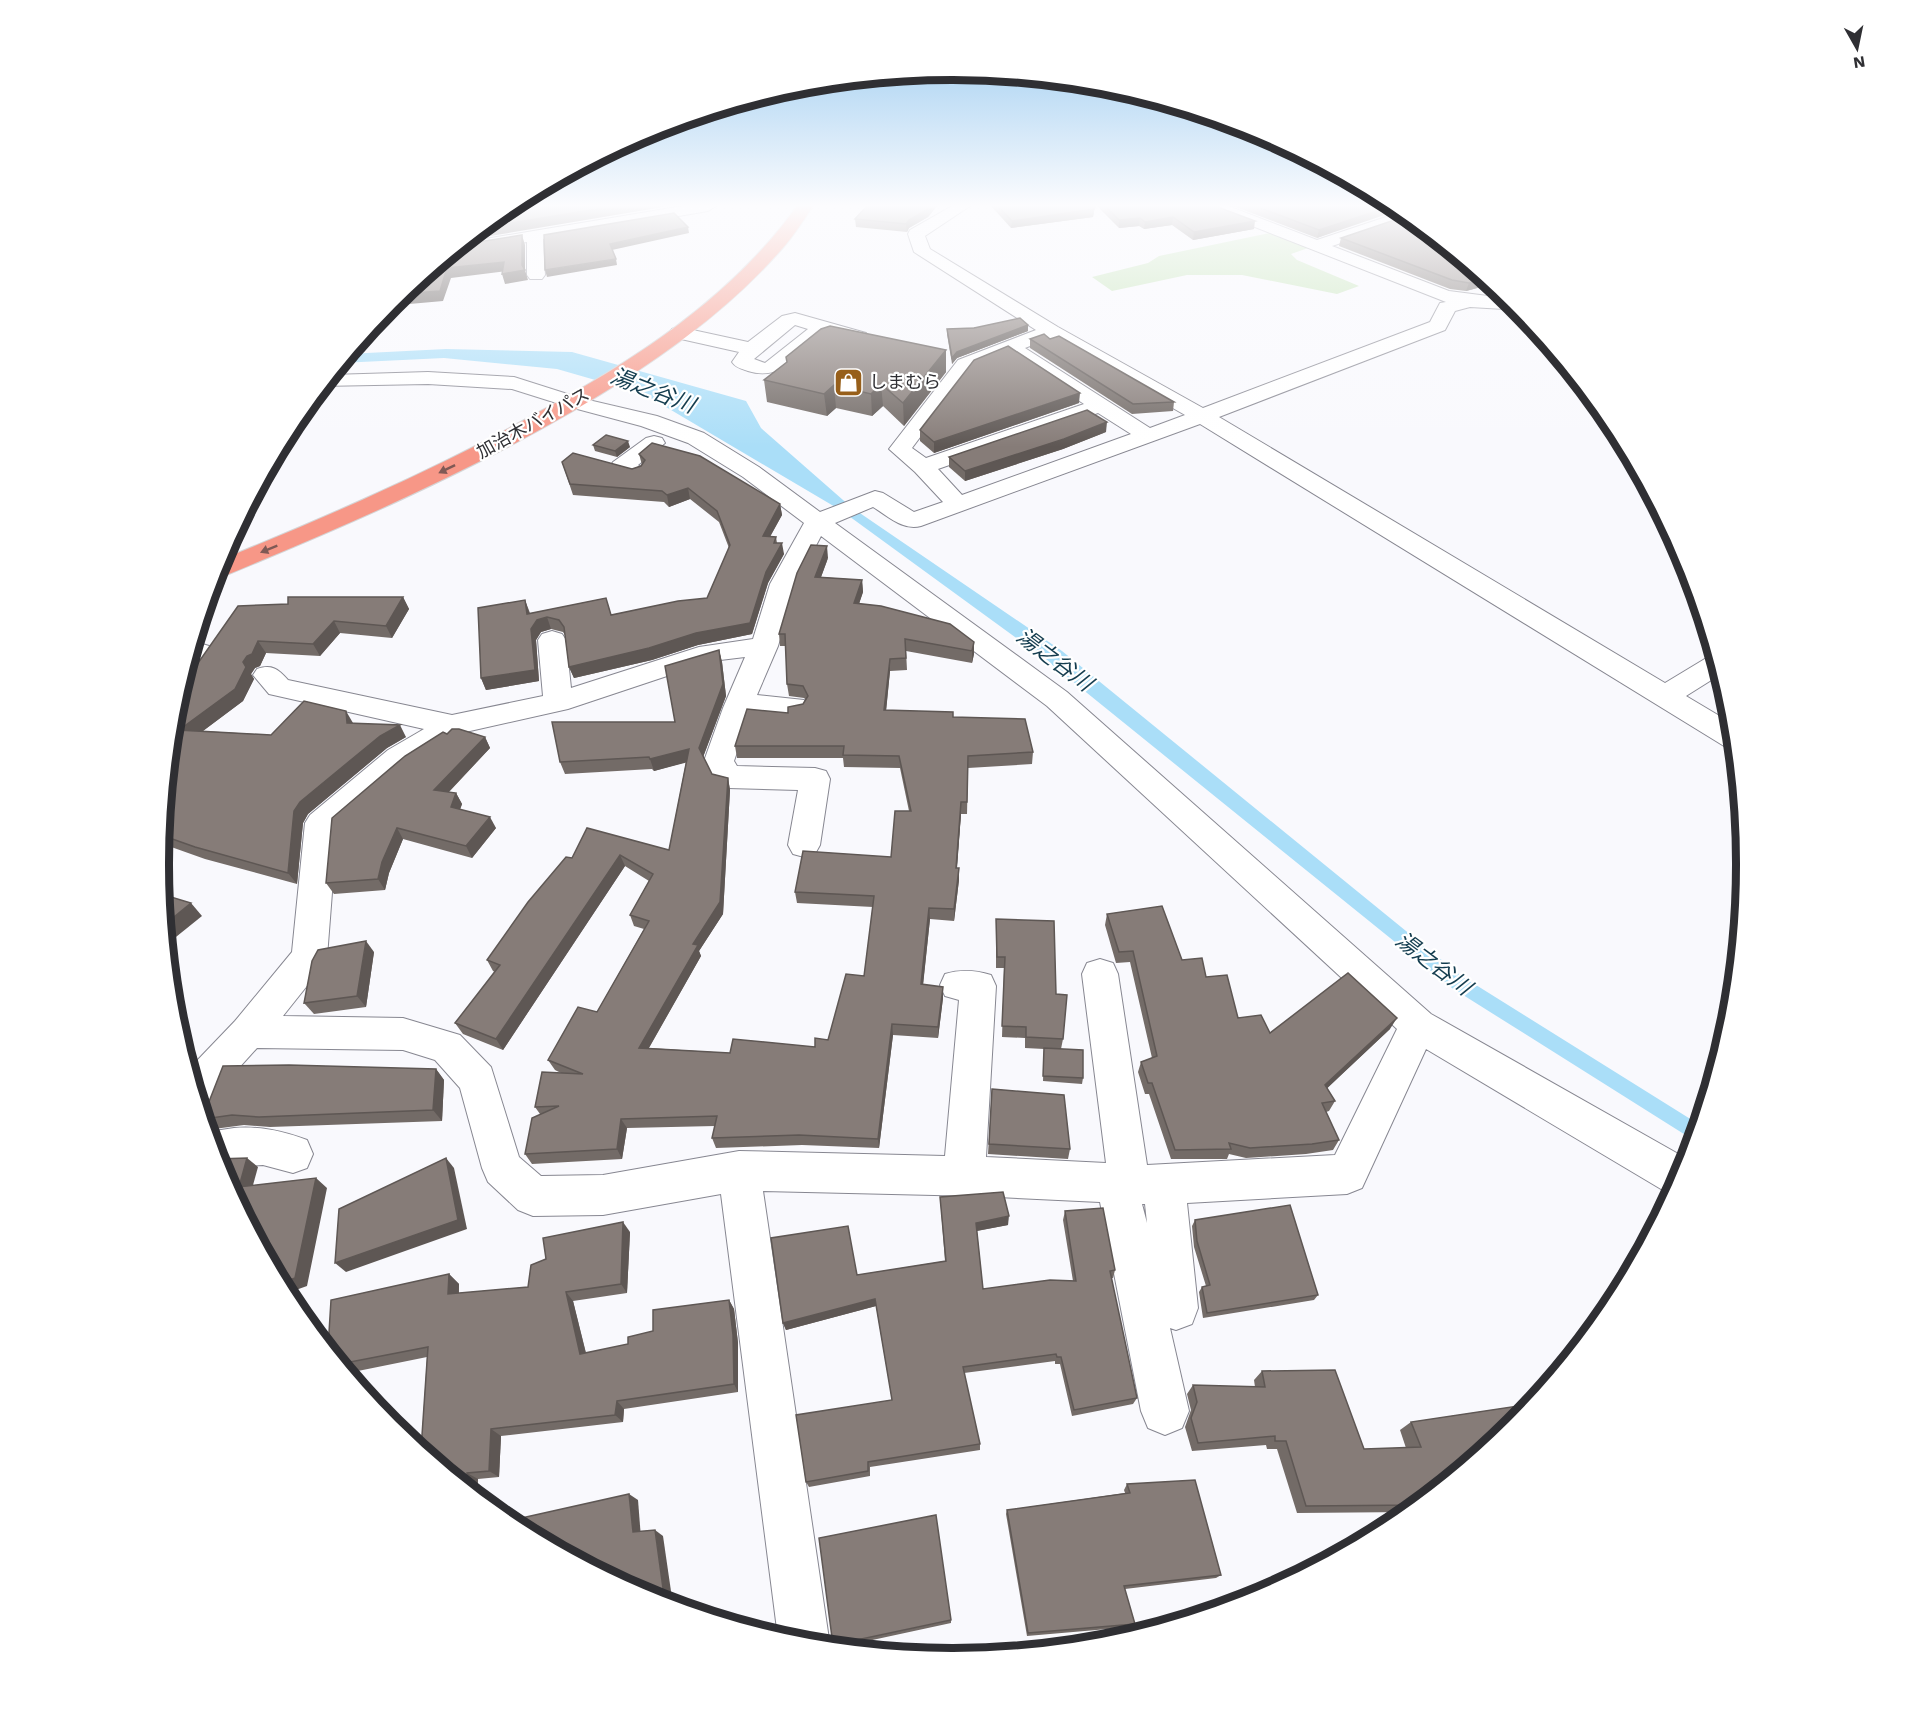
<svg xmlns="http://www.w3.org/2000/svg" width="1905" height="1727" font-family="'Work Sans','Noto Sans JP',sans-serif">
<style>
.green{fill:#c0e2b1}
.water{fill:#aadef8}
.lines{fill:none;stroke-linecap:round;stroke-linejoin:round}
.minor-casing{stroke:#878791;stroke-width:2}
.highway-casing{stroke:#d5d5d6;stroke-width:2}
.minor{fill:#fff;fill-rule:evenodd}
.highway{fill:#f79787;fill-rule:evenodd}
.wall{fill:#736b67}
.shaded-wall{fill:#5e5754}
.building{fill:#867c78;stroke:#5e5754;stroke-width:1.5}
.oneway{fill:#7f5955}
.labels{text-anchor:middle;stroke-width:4.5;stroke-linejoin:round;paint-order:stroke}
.far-poi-label{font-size:18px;fill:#2f2f33;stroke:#fff;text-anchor:start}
.far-street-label{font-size:18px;fill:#2f2f33;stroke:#fff}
.water-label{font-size:22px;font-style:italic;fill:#143d4f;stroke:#fff}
.rim{fill:none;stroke:#2f2f33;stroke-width:8}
</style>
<rect width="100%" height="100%" fill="#f9f9fd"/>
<path class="green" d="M1274 232 1311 247 1291 254 1297 260 1359 286 1337 294 1242 275H1187L1112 291 1092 277 1148 263 1159 256Z"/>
<path class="water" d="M446 349 572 352 746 401 761 428 851 507 1062 651 1460 975 1700 1125 1695 1141 1452 988 1045 659 842 511 644 394 557 369 444 358 340 363 347 354Z"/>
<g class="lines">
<defs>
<g id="minor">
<path d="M683 206H716L708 211 543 239 545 275 542 279H530L527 275V242L479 250 473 249 471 245 473 241Z"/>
<path d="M952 206H970L925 236 930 249 1058 327 1203 408 1430 322 1440 303 1446 302 1209 209 1207 206H1228L1317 240 1404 211 1413 219 1332 246 1449 291 1511 299 1521 310 1470 307 1455 311 1445 330 1219 417 1665 683 1708 657 1715 655 1721 674 1686 696 1733 724 1736 749 1724 746 1200 424 921 526C903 531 888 516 873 507L835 523 1067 692 1431 1014 1689 1160 1672 1194 1666 1192 1426 1049 1362 1188 1347 1194 1187 1203 1198 1308 1192 1324 1176 1330 1170 1328 1189 1411 1182 1428 1165 1435 1148 1428 1141 1411 1100 1202 977 1196 763 1191 830 1646 797 1643 778 1637 721 1194 603 1215 533 1216 518 1210 488 1182 482 1168 460 1088 435 1060 403 1050 257 1048 209 1101 199 1105 189 1069 235 1021 292 952 305 823 310 815 388 750 424 729 269 694 253 675 257 669C272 664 278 669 288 680L452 715 543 696 538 640 542 634 552 631 562 634 566 640 571 688 699 647 753 639 770 584 804 523 743 477 688 443 641 426 566 406 512 389 428 384 321 386 331 375 428 372 514 377 580 398 657 416 704 433 759 467 820 512 875 491 883 493 914 512 943 502 915 472 889 449 958 360 1036 330 914 252 908 234 910 230ZM1050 338 1185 415 1150 428 1025 348ZM1008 354 1084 404 926 458 912 448 972 368ZM1098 413 1131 434 962 495 938 469ZM821 536 1047 706 1397 1029 1335 1155 1147 1165 1118 974 1113 963 1100 959 1087 963 1082 974 1106 1163 986 1157 996 986 991 975C975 970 961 969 945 974L940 985 945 996 959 1000 945 1156 739 1151 603 1175 541 1176 519 1157 491 1067 460 1035 403 1018 283 1016 322 967 327 957 337 828 410 766 461 733 568 709 712 661 745 657 723 708 704 761 717 785 728 788 798 790 788 845 793 854 804 857 815 854 820 845 830 779 826 771 815 768 737 766 734 761 750 713 794 717 804 714 808 707 804 700 757 695 778 646 796 584ZM1142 1204H1145L1147 1223Z"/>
<path d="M795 313 866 333 869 337 866 341 859 343 826 334C802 353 781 382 748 371 742 369 736 368 732 362L739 352 672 337 669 333 672 329 679 327 748 342 782 316ZM795 325 808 329 765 363 754 359Z"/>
<path d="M654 436 662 438 665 443 638 465 645 471 642 476C632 478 616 476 610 467L613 462 646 438Z"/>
<path d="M199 643 209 646 213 652 192 687 179 689 193 645Z"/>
<path d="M234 1128C261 1126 283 1131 307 1140L313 1154 307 1168 293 1173 263 1165 218 1167 208 1132Z"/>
</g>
<path id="highway" d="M797 206H813C803 221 793 237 781 250 723 316 648 367 573 411 461 476 343 527 224 576L213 578 218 561C324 518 428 473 528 418 629 364 730 300 797 206Z"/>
</defs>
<use href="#minor" class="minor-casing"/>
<use href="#highway" class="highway-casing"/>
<use href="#minor" class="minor"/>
<use href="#highway" class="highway"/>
</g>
<g class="wall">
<path d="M867 206H937L928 217 909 228 907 232 856 227 855 219Z"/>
<path d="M991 206H1095L1093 217 1011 228Z"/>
<path d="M1097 206H1215L1254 229 1193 240 1172 225 1144 229 1139 226 1119 228Z"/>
<path d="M1233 206H1397L1317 238Z"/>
<path d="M1409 215 1508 296 1489 294 1481 287 1466 291 1450 289 1339 246 1341 238Z"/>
<path d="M1028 325V331L957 358 952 364 947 334V329Z"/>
<path d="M1030 339 1174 402 1173 411 1132 414 1030 348Z"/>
<path d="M946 372 904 426 883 406 872 416 836 408 827 416 767 402 764 380Z"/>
<path d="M1079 403 934 453 920 441V430Z"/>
<path d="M1106 432 1063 449 965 481 949 467V457Z"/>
<path d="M593 445 630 447 617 457 595 451Z"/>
<path d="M639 454 780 504 782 515 770 537H776L777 543 784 554 768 583 752 634 698 645 652 660 574 678 569 667 565 635 563 632 551 629 541 632 536 640 539 681 486 690 481 678 525 600 530 613 611 615 707 598 729 548 719 522 690 499 669 507 664 502 573 495 562 462 632 469 642 465Z"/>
<path d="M828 558 821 577 862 580 863 592 859 604 950 624 974 654 972 663 906 651 907 670 890 671 886 710 953 717 1033 752 1032 764 968 768 967 814H961L957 868H959V880L954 921 930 919 923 984 943 998 938 1038 893 1035 879 1148 802 1145 716 1148 712 1138 715 1126 627 1128 622 1159 532 1164 525 1154 540 1114 535 1107 561 1073 555 1070 548 1060 597 1012 644 929 634 926 630 915 649 881 625 866 503 1050 463 1034 455 1023 495 972 493 971 487 960 572 858 669 850 686 762 654 771 652 769 565 774 560 762 675 722 719 650 722 662 726 696 703 757 712 774 728 778 730 790 723 914 699 951 701 956 649 1048 730 1053 815 1047 828 1040 864 976 873 907 797 903 795 892 891 857 909 811 900 768 844 767 843 758H737L735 746 803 704 806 700 804 698 789 696 787 684 786 646H780L779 634Z"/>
<path d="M403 597 409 609 392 638 340 633 320 656 266 653 260 666 255 668 251 674 254 679 243 701 203 731 271 735 353 723 406 737 387 748 308 814 303 823 297 884 205 859 160 843 173 708 288 604Z"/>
<path d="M447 734 485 737 490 748 449 792 456 793 462 804 460 809 496 828 472 858 403 839 389 873 385 890 334 894 326 883Z"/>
<path d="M1107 914 1182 960 1206 977 1238 1018 1270 1033 1390 1029 1327 1088 1335 1101 1329 1111 1326 1112 1339 1140 1333 1150 1306 1154 1246 1158 1229 1154 1227 1159H1171L1149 1094H1145L1138 1072 1141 1062 1152 1058 1130 962 1116 963 1105 925Z"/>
<path d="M996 919 1056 994 1063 1039 1061 1049 1083 1078 1082 1084 1043 1081 1044 1049 1025 1048V1038L1002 1037 1004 968H996Z"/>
<path d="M374 952 366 1007 314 1014 304 1003Z"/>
<path d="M436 1069 444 1080 442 1121 270 1127 244 1125 214 1129 204 1120 203 1117Z"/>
<path d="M992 1089 1070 1149 1068 1159 988 1154Z"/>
<path d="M940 1197 1008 1225 977 1231 983 1289 1073 1281 1063 1220 1065 1211 1115 1270 1113 1278H1111L1137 1398 1133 1404 1072 1416 1060 1364H1055V1361L964 1373 980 1444V1450L870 1467V1476L809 1487 806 1482 892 1400 876 1306 786 1330 783 1323 857 1275 945 1261Z"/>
<path d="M1195 1220 1318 1295 1314 1300 1203 1318 1199 1292 1202 1287 1206 1286 1194 1247 1192 1226Z"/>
<path d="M630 1232 627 1293 573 1301 586 1353 628 1344 653 1331 729 1300 734 1309 738 1343V1392L624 1409 623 1422 501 1436 499 1477 478 1479 477 1496 421 1450 427 1357 348 1373 328 1349 449 1274 459 1284V1293L528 1287Z"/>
<path d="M1262 1371 1364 1449 1406 1448 1400 1430 1411 1422 1514 1426 1409 1512 1297 1513 1277 1449H1267L1266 1445 1192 1451 1185 1427 1191 1410 1187 1394 1193 1385 1255 1387 1254 1380Z"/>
<path d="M1127 1484 1221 1575 1216 1578 1125 1589 1135 1624 1131 1627 1027 1636 1006 1514 1007 1510 1125 1493 1124 1490Z"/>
<path d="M951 1620V1623L840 1647 833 1645Z"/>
</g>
<g class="shaded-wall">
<path d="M615 206H663V207L466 240 481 228Z"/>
<path d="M931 206H937L928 217 909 228 907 232 906 224 909 220Z"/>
<path d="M1095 206 1093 217 1011 228 1012 221Z"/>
<path d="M1392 206H1397L1402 209 1317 238 1319 230Z"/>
<path d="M1173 217 1172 225 1144 229 1145 222Z"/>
<path d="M1140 218 1139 226 1119 228V220Z"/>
<path d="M1255 221 1254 229 1193 240 1194 232Z"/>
<path d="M688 227 689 233 612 250 610 244Z"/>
<path d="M522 235 525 245V270L528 280 505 284 502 274 522 265Z"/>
<path d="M616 259 617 265 547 277 545 270Z"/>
<path d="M504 262 507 271 451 278 443 301 387 306 400 294 447 268Z"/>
<path d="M1484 279 1481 287 1466 291 1469 283Z"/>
<path d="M1028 325V331L957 358 952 364V358L957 352Z"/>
<path d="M946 350V372L904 426 903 403Z"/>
<path d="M881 384 883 406 872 416 871 394Z"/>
<path d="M834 385 836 408 827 416 824 394Z"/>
<path d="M1080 393 1079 403 934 453V442Z"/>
<path d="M1107 422 1106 432 1063 449 965 481V471Z"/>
<path d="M628 441 630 447 617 457 615 451Z"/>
<path d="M688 488 690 499 669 507 667 495Z"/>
<path d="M780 504 782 515 764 547 763 536Z"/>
<path d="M782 543 784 554 768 583 752 634 698 645 652 660 574 678 569 667 766 572Z"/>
<path d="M827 546 828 558 817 588 815 577Z"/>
<path d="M862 580 863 592 855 615 854 603Z"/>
<path d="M403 597 409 609 392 638 386 626Z"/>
<path d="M525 600 529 612 531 625 527 614Z"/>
<path d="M547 617 551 629 541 632 536 640 539 681 486 690 481 678 531 629 537 620Z"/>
<path d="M334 621 340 633 320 656 313 644Z"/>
<path d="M258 641 266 653 260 666 255 668 251 674 254 679 243 701 188 742 179 730 243 662Z"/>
<path d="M974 642V654L972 663V651Z"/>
<path d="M719 650 722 662 726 696 702 760 699 748Z"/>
<path d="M890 659V671L885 722 884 710Z"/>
<path d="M346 711 353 723H347Z"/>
<path d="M400 725 406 737 387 748 308 814 303 823 297 884 288 873 294 811 300 802 380 736Z"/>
<path d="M485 737 490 748 440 801 434 790Z"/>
<path d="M689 749 692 761 654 771 650 759Z"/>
<path d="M728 778 730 790 723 914 699 951 701 956 643 1058 639 1048 693 944Z"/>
<path d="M456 793 462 804 457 818 451 807Z"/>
<path d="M961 802V814L956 880V868Z"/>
<path d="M490 817 496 828 472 858 466 846Z"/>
<path d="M397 828 403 839 389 873 385 890 378 879 382 862Z"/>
<path d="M620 855 625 866 503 1050 496 1039Z"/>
<path d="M959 868V880L954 921V909Z"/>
<path d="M191 903 202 916 166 945 164 925Z"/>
<path d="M929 908 930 919 922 995 921 984Z"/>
<path d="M366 941 374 952 366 1007 357 996Z"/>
<path d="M943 987V998L938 1038V1027Z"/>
<path d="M1397 1018 1390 1029 1320 1095 1325 1085Z"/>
<path d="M892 1024 893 1035 879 1148 878 1139Z"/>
<path d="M436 1069 444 1080 442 1121 433 1110Z"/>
<path d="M621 1119 627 1128 622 1159 617 1149Z"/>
<path d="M247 1158 258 1167 250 1196 239 1187Z"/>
<path d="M446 1158 454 1168 467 1229 346 1272 335 1263Z"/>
<path d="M316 1178 327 1188 307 1286 293 1291 299 1314 292 1305 281 1283Z"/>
<path d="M1009 1216 1008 1225 976 1231V1223Z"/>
<path d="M623 1222 630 1232 627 1293 621 1284Z"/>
<path d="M449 1274 459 1284 458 1304 448 1294Z"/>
<path d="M566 1292 573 1301 588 1362 580 1354Z"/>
<path d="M875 1299 876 1306 786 1330 783 1323Z"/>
<path d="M729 1300 734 1309 738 1343V1392L734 1384Z"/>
<path d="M617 1401 624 1409 623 1422 615 1415Z"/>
<path d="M491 1429 501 1436 499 1477 489 1471Z"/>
<path d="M467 1473 478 1479 477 1496 467 1488Z"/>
<path d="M629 1494 638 1500 641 1538 633 1532Z"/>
<path d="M655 1530 663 1536 673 1605 665 1603Z"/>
</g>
<g class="building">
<path d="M508 206H615L481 228Z"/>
<path d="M867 206H931L928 209 909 220 906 224 855 219Z"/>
<path d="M998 206H1095L1094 209 1012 221Z"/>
<path d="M1105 206H1215L1255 221 1194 232 1173 217 1145 222 1140 218 1119 220Z"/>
<path d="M1255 206H1392L1319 230Z"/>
<path d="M674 213 688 227 610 244 616 259 545 270 544 235Z"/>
<path d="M1409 215 1495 286H1492L1484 279 1469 283 1452 280 1341 238Z"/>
<path d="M522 235V265L525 270 502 274 504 262 447 268 440 291 400 294 459 245Z"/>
<path d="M1020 318 1028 325 957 352 952 358 947 329 974 328Z"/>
<path d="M830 326 946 350 903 403 881 384 871 394 834 385 824 394 764 380 787 362 786 357 821 329Z"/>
<path d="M1044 334 1050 339 1059 336 1174 402 1133 404 1030 339Z"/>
<path d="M1008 346 1080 393 934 442 920 430 974 360Z"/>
<path d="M1087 410 1107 422 1064 439 965 471 949 457Z"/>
<path d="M606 435 628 441 615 451 593 445Z"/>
<path d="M652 443 700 456 780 504 763 536 776 537 774 543H782L766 572 750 623 696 633 649 648 569 667 564 627 559 620 547 617 537 620 531 629 535 670 481 678 478 608 525 600 527 614 606 598 611 615 678 601 707 598 730 545 717 511 688 488 667 495 662 491 570 484 562 462 573 453 632 469 641 466 645 460 639 454Z"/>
<path d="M811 545 827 546 815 577 862 580 854 603 881 606 950 624 974 642 972 651 905 639 906 658 890 659 884 710 953 712V717L1025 719 1033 752 968 756 967 802H961L956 868H959L954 909 929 908 921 984 943 987 938 1027 892 1024 878 1139 799 1135 712 1138 717 1116 621 1119 617 1149 525 1154 532 1118 559 1106 535 1107 542 1072 583 1074 548 1060 578 1007 597 1012 649 921 630 915 653 874 620 855 496 1039 455 1023 500 965 487 960 528 902 566 857 572 858 587 828 669 850 689 749 650 759 649 757 560 762 552 722H675L665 666 719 650 723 684 699 748 712 774 728 778 720 902 693 944 698 945 639 1048 730 1053 733 1039 815 1047V1038L828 1040 846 974 864 976 874 896 795 892 803 851 891 857 895 811H911L899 756 843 755 844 746H735L747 709 788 713V707L803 704 808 696 803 686 787 684 785 634H779L797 573Z"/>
<path d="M288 597H403L386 626 334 621 313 644 258 641 252 654 247 656 243 662 246 667 235 689 179 730 271 735 304 701 346 711 347 723 400 725 380 736 300 802 294 811 288 873 195 847 161 835 173 708 179 690 238 606 288 604Z"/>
<path d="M452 729H459L485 737 434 790 456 793 451 807 490 817 466 846 397 828 382 862 378 879 326 883 332 818 405 756 443 732 447 734Z"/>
<path d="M161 894 191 903 164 925Z"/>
<path d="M1162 906 1182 960 1202 958 1206 977 1227 975 1238 1018 1261 1015 1270 1033 1348 973 1397 1018 1325 1085 1335 1101 1322 1103 1339 1140 1312 1144 1250 1148 1229 1143 1231 1149 1175 1150 1152 1083H1148L1141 1062 1157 1056 1133 951 1119 952 1107 914Z"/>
<path d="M996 919 1054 921 1056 994 1067 995 1063 1039 1026 1037V1027L1002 1026 1005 957H997Z"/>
<path d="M366 941 357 996 304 1003 312 961 318 950Z"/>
<path d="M1044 1048 1083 1050V1078L1043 1076Z"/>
<path d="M289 1065 436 1069 433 1110 259 1117 232 1115 204 1119 203 1117 223 1066Z"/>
<path d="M992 1089 1064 1095 1070 1149 989 1144Z"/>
<path d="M247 1158 239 1187 316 1178 295 1278 281 1283 282 1286 218 1167 216 1159Z"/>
<path d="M446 1158 458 1220 335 1263 339 1209Z"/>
<path d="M1003 1192 1009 1216 976 1223 983 1289 1050 1280 1076 1281 1065 1211 1103 1208 1115 1270 1110 1271 1137 1398 1074 1410 1061 1357H1057L1056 1354 963 1367 980 1444 868 1462V1471L806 1482 796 1415 892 1400 875 1299 783 1323 771 1238 848 1226 857 1275 946 1261 940 1197Z"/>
<path d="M1290 1205 1318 1295 1207 1313 1202 1287 1210 1285 1197 1241 1195 1220Z"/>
<path d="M623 1222 621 1284 566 1292 580 1354 628 1344V1337L653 1331V1310L729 1300 733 1335 734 1384 617 1401 615 1415 491 1429 489 1471 467 1473V1488L421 1450 428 1347 340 1364 328 1349 331 1300 449 1274 448 1294 528 1287 531 1265 546 1259 543 1238Z"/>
<path d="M1335 1370 1364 1449 1421 1447 1411 1422 1518 1406 1522 1415 1514 1426 1417 1505 1306 1506 1286 1441H1275V1436L1198 1443 1191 1418 1197 1402 1193 1385 1265 1387 1262 1371Z"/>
<path d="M1195 1480 1221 1575 1124 1586 1135 1624 1028 1633 1007 1510 1130 1493 1127 1484Z"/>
<path d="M629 1494 633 1532 655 1530 665 1603 648 1597 511 1524 508 1521Z"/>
<path d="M936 1515 951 1620 833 1645 819 1538Z"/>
</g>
<defs><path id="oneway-solid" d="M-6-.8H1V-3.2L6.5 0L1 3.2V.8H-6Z" transform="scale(1.5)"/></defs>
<g class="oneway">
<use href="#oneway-solid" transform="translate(447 469) rotate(154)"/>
<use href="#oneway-solid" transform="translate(269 549) rotate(158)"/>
</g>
<linearGradient id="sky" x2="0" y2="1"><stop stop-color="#8fc5ee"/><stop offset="0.46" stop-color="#fcfcfe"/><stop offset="1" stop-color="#fcfcfe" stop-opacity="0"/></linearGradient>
<rect width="1905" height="447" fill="url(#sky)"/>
<defs>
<symbol id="shop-square" viewBox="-11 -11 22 22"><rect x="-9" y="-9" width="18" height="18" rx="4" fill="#975f1a" stroke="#fff"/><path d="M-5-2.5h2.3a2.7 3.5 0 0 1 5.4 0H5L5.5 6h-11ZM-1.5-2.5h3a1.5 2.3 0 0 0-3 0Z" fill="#fff"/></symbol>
</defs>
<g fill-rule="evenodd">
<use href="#shop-square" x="832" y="366" width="33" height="33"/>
</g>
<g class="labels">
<g class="far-poi-label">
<text x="869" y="388">しまむら</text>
</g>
<g class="far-street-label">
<text transform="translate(533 423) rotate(-29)" y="6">加治木バイパス</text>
</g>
<g class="water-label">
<text transform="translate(653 390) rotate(21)" y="8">湯之谷川</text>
<text transform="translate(1055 659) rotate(37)" y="8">湯之谷川</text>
<text transform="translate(1434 963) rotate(37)" y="8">湯之谷川</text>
</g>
</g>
<path d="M0 0H1905V1727H0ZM952 80H953A783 783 0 0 1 1736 863V865A783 783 0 0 1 953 1648H952A783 783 0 0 1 169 865V863A783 783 0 0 1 952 80Z" fill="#fff" fill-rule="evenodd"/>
<path class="rim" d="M952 80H953A783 783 0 0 1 1736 863V865A783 783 0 0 1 953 1648H952A783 783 0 0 1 169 865V863A783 783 0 0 1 952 80Z"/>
<g transform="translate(1857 48) rotate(171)" stroke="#ffffff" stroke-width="4.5" paint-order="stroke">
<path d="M0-4.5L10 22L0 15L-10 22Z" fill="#2f2f33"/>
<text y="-9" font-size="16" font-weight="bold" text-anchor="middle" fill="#2f2f33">N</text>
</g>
</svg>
